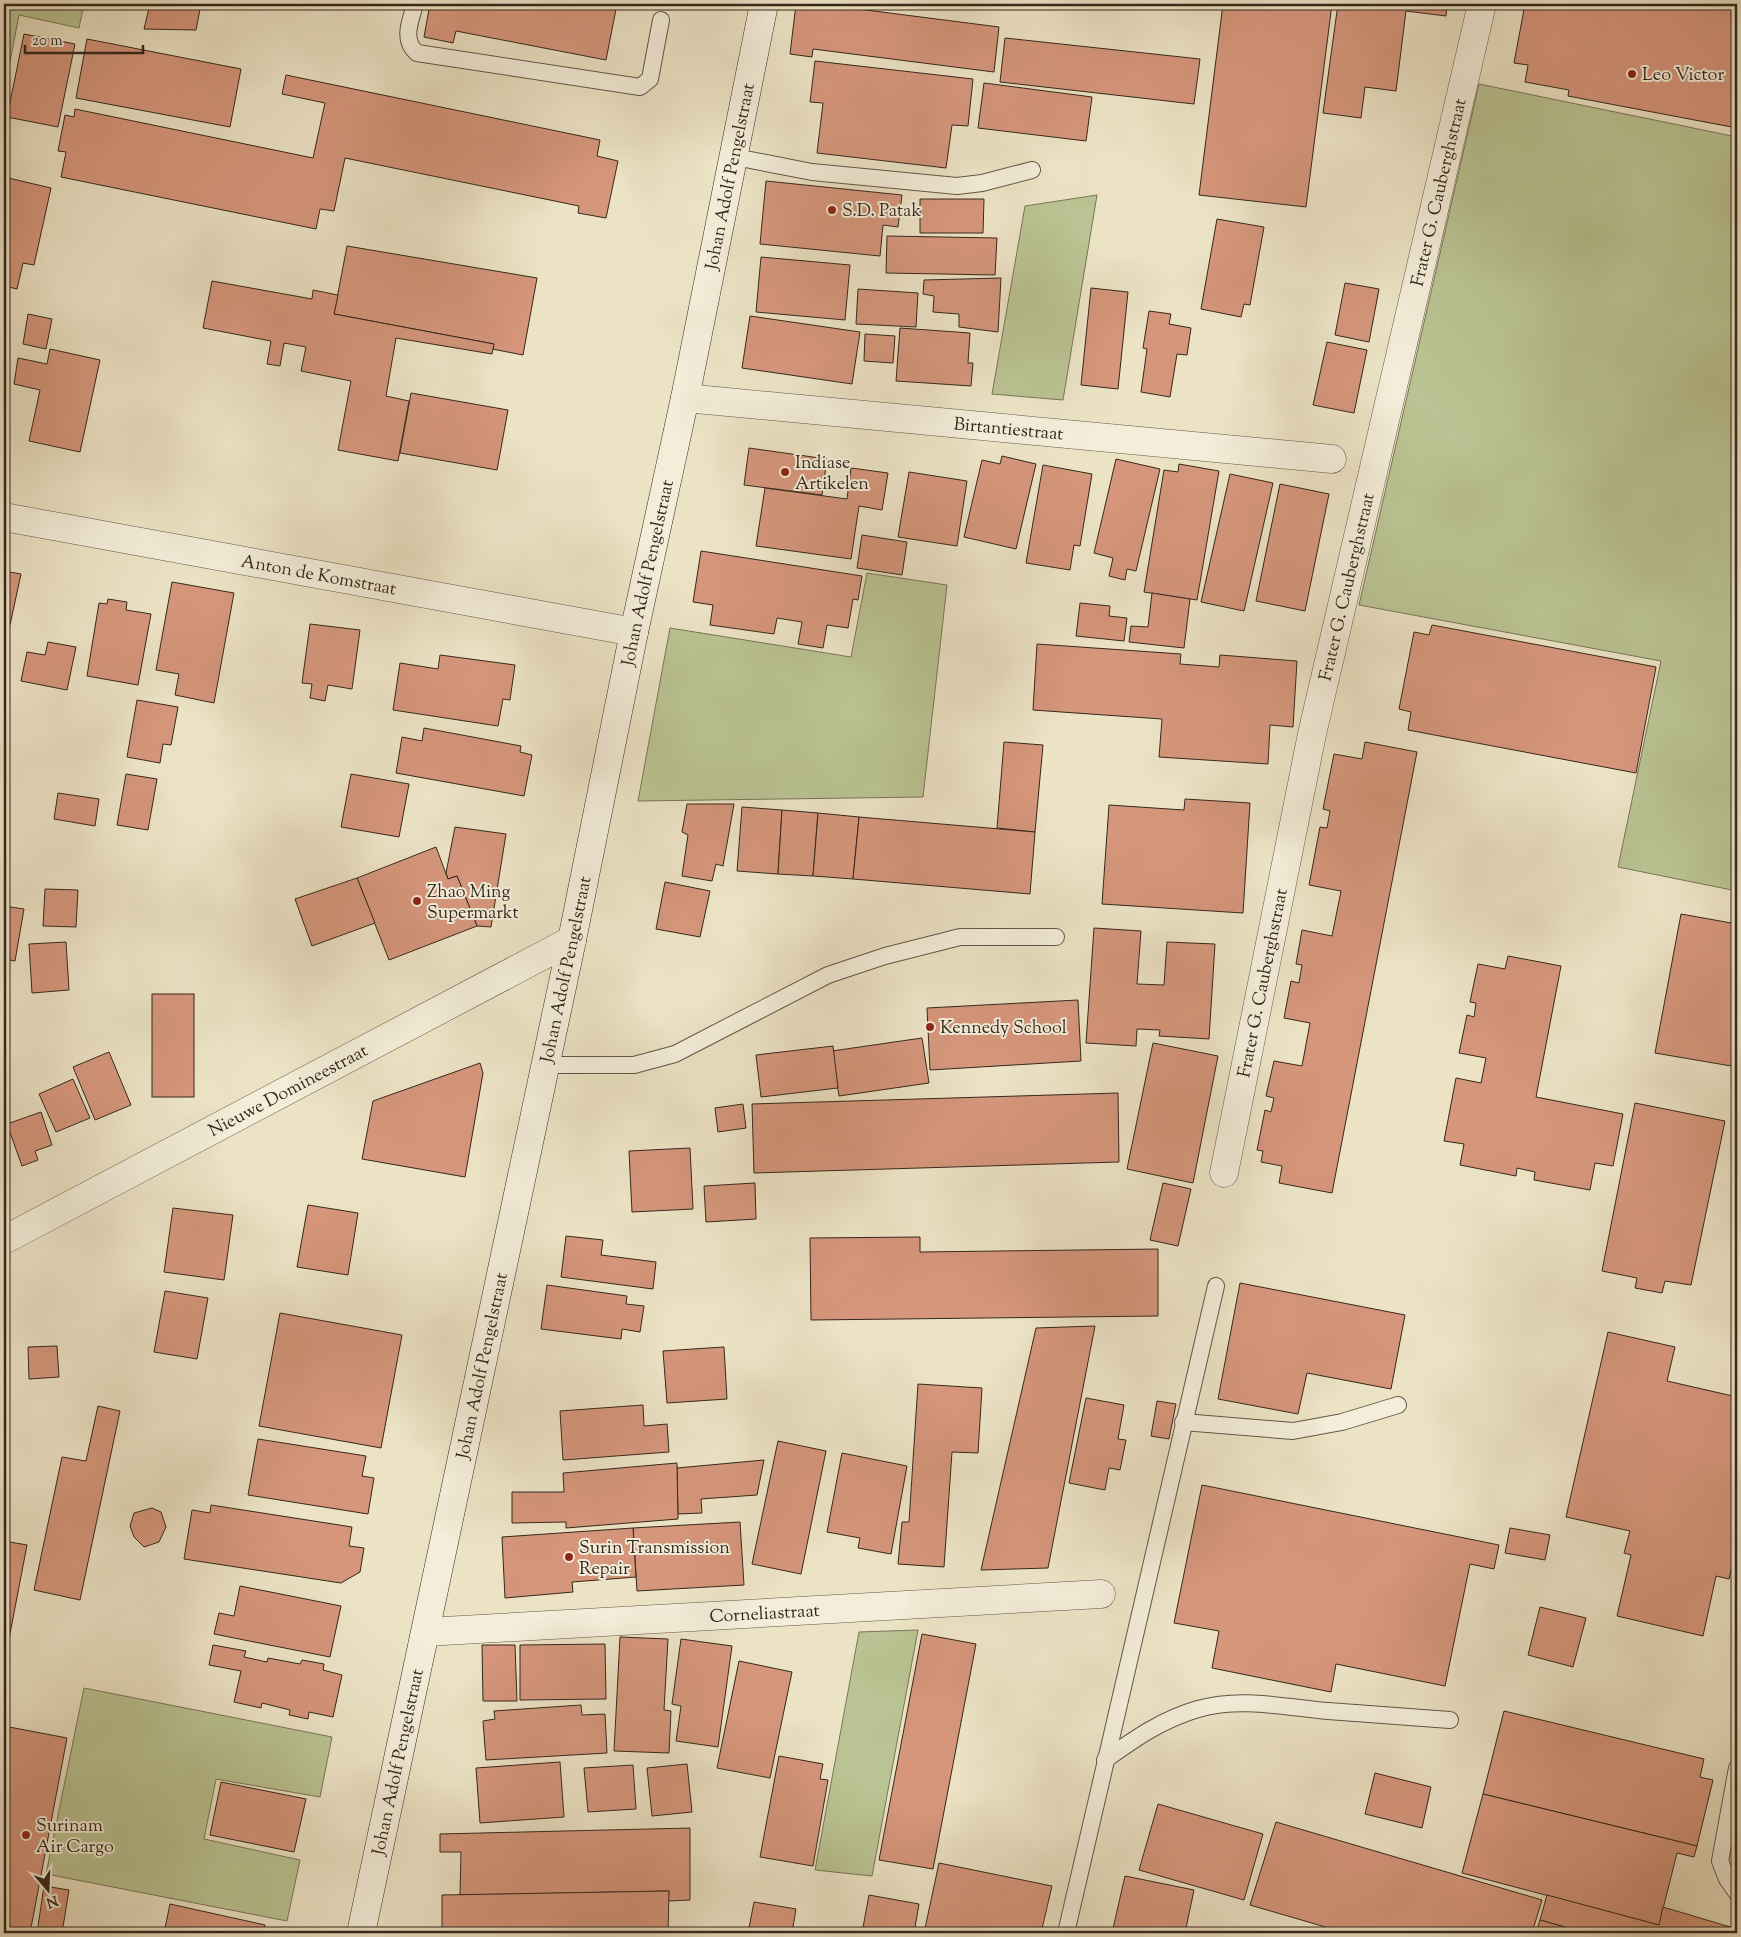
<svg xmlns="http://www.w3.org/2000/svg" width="1741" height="1937" font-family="'Sorts Mill Goudy',serif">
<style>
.green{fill:#bac393;stroke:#787558}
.building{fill:#d5967c;stroke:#35271c}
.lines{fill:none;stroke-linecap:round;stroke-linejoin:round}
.lane-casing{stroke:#635646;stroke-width:18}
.street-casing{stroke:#635646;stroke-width:29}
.secondary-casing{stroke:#35271c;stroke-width:29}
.lane{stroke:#f3edd9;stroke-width:16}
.street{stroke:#f3edd9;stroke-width:28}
.secondary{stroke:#f3edd9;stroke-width:28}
.poi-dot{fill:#8f2418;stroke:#f3edd9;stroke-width:2}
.labels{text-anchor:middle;stroke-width:4;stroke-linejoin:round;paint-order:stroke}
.poi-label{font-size:18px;fill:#35271c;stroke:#f3edd9;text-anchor:start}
.street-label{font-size:18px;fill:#35271c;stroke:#f3edd9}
</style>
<rect width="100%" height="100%" fill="#ece3c5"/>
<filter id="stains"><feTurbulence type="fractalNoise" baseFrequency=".004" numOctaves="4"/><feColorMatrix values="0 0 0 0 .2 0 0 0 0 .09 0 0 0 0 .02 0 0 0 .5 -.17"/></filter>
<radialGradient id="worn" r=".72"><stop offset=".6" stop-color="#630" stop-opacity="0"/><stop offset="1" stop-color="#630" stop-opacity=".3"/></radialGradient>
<g class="green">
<path d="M4 4H84L79 28 19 15 4 93Z"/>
<path d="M1479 84 1737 137V891L1618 867 1661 661 1359 605Z"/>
<path d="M1097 195 1063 400 992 394 1025 206Z"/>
<path d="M867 573 947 585 923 797 638 801 670 628 851 657Z"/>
<path d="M918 1630 872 1876 815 1870 859 1632Z"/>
<path d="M84 1688 332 1737 320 1797 216 1779 204 1839 300 1860 287 1921 46 1874Z"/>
</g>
<g class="building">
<path d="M150 4H201L196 30 144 29Z"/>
<path d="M430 4H617L606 60 456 31 453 43 424 37Z"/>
<path d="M796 4H819L999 27 994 72 813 49 812 57 790 54Z"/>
<path d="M1223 4H1332L1306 207 1199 195Z"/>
<path d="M1338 4H1447L1446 16 1406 11 1396 91 1365 87 1361 118 1323 113Z"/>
<path d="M1525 4H1737V128L1568 96 1569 90 1525 82 1528 65 1514 63Z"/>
<path d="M24 34 75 44 58 127 7 117Z"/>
<path d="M1005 38 1200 59 1194 104 1000 82Z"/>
<path d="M87 39 241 69 230 127 76 98Z"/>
<path d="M815 61 973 79 968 126 952 125 946 168 817 153 823 103 810 102Z"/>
<path d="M286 75 600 140 597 156 618 161 606 218 578 213 579 206 345 158 334 211 320 209 316 229 61 177 66 152 58 151 65 115 74 117 75 109 313 158 325 103 282 94Z"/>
<path d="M984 83 1092 97 1086 141 978 128Z"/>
<path d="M4 177 51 188 34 265 23 263 17 289 4 286Z"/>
<path d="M766 181 902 195 898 227 883 225 880 256 760 244Z"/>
<path d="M920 199H984L983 233H920Z"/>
<path d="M1217 219 1264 227 1250 305 1244 304 1241 317 1201 309Z"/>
<path d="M887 236 997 238 995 275 886 273Z"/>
<path d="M347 246 537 278 523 355 492 349 494 344 334 314Z"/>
<path d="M761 257 850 265 845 320 756 312Z"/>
<path d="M1001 278 998 332 959 327V314L933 312 934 296 923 294 924 280Z"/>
<path d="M212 281 312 299 313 290 338 295 334 314 494 344 492 354 396 338 386 396 409 401 398 461 338 450 351 381 301 371 306 347 284 343 280 366 267 364 271 341 203 328Z"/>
<path d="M1345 283 1379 289 1369 342 1335 335Z"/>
<path d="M1091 288 1128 292 1118 389 1081 385Z"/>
<path d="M858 289 918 293 916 327 856 324Z"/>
<path d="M1149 311 1171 314 1169 324 1191 328 1187 355 1177 354 1170 397 1141 392 1147 349 1143 348Z"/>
<path d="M28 314 52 319 46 349 23 344Z"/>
<path d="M750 316 860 332 852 384 742 368Z"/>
<path d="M900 328 970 333 968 363H973L971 386 896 381Z"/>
<path d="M865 334 895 336 893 363 864 361Z"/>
<path d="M1327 342 1367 350 1354 413 1313 405Z"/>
<path d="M50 349 100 360 80 452 29 441 40 390 14 384 18 358 47 364Z"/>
<path d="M411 393 508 410 497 470 400 453Z"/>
<path d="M749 448 827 459 822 495 744 485Z"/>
<path d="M1002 456 1036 464 1016 549 964 537 982 460 1000 464Z"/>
<path d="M1116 459 1160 469 1136 571 1127 569 1125 580 1109 576 1113 558 1094 553Z"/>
<path d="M1179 464 1219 471 1197 600 1144 592 1164 470 1178 472Z"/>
<path d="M1043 465 1092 474 1080 546 1074 545 1070 570 1026 563Z"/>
<path d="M851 468 888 473 882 510 859 506 851 559 756 546 765 488 847 499Z"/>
<path d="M909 472 967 481 957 546 898 537Z"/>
<path d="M1230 474 1273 483 1244 611 1201 602Z"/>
<path d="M1280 484 1329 494 1305 611 1256 601Z"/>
<path d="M862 535 907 542 902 575 857 568Z"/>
<path d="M701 551 862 576 858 600 853 599 848 628 827 625 823 648 798 644 802 622 777 618 774 634 710 625 713 605 693 602Z"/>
<path d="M4 571 21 574 10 625 4 624Z"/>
<path d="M172 582 234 593 214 703 175 695 179 674 156 670Z"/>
<path d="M1152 593 1190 599 1184 648 1129 642 1131 626 1148 627Z"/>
<path d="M108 599 127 602 126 610 151 614 138 685 87 676 99 603 107 604Z"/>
<path d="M1080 603 1110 606 1109 616 1127 618 1124 641 1076 636Z"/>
<path d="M310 624 360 630 352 689 328 685 325 701 310 698 312 684 302 683Z"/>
<path d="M1432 625 1656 667 1636 773 1408 730 1411 712 1399 709 1414 632 1429 635Z"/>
<path d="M48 642 76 647 67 690 21 681 27 652 45 655Z"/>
<path d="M1037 644 1181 654 1180 664 1219 667 1220 655 1297 661 1293 727 1270 725 1268 764 1159 757 1162 719 1033 710Z"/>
<path d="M440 655 515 665 510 700 503 699 498 726 393 710 400 663 438 669Z"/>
<path d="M137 700 178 707 171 745 163 744 160 763 127 757Z"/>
<path d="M424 728 521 746 520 752 532 755 524 796 396 773 402 737 422 741Z"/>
<path d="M1004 742 1043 745 1035 832 997 828Z"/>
<path d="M1365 742 1417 752 1332 1193 1279 1183 1282 1166 1261 1162 1263 1151 1257 1150 1265 1110 1271 1112 1274 1098 1266 1096 1274 1061 1302 1066 1310 1023 1284 1018 1291 981 1299 983 1302 965 1296 964 1302 930 1332 936 1341 891 1309 885 1320 827 1327 828 1330 811 1323 809 1334 754 1362 759Z"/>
<path d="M126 774 157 779 148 830 117 825Z"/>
<path d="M351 774 409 784 399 837 341 827Z"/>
<path d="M58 793 99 799 95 826 54 819Z"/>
<path d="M1185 799 1250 803 1243 913 1102 904 1109 805 1184 810Z"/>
<path d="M687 804H734L723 866 716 864 712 881 682 876 688 835 682 832Z"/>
<path d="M742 807 782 810 778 874 737 871Z"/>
<path d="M782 810 818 813 813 876 778 874Z"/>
<path d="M818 813 859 817 853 879 813 876Z"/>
<path d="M859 817 1035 832 1030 894 853 879Z"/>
<path d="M455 827 506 834 491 927 477 926 457 876 448 879 446 873Z"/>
<path d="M436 847 448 879 457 876 477 926 389 960 357 878Z"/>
<path d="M357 878 375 923 312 946 295 899Z"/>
<path d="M665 882 710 891 700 937 656 929Z"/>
<path d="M45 889 78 890 76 927 43 926Z"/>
<path d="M4 906 24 909 15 961 4 959Z"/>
<path d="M1681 914 1737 924V1067L1655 1053Z"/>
<path d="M1094 928 1141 931 1137 984 1164 985 1167 942 1215 944 1209 1039 1159 1036 1160 1030 1137 1029 1136 1046 1086 1043Z"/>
<path d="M66 942 69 990 32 993 29 944Z"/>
<path d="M1508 956 1561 966 1536 1097 1623 1114 1613 1166 1595 1163 1590 1190 1534 1180 1535 1172 1517 1168 1516 1176 1460 1165 1464 1144 1444 1141 1456 1078 1481 1083 1486 1058 1459 1053 1467 1015 1474 1017 1476 1003 1470 1002 1478 964 1505 969Z"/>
<rect x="152" y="994" width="42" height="103"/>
<path d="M1078 1000 1081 1061 930 1070 927 1008Z"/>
<path d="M922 1038 929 1083 839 1096 832 1051Z"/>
<path d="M1153 1043 1218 1056 1193 1183 1127 1169Z"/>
<path d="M833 1046 838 1088 761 1097 756 1055Z"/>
<path d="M109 1052 131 1105 95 1120 73 1067Z"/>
<path d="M480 1063 483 1073 465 1177 362 1159 373 1101Z"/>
<path d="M73 1079 90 1118 56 1132 39 1094Z"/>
<path d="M1118 1093 1119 1162 754 1173 752 1104Z"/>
<path d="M1635 1103 1725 1121 1691 1285 1665 1281 1662 1293 1635 1288 1637 1278 1602 1271Z"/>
<path d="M743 1104 746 1128 718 1132 715 1108Z"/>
<path d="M41 1112 52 1145 35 1151 38 1160 22 1166 7 1124Z"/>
<path d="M690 1148 693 1209 632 1212 629 1151Z"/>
<path d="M755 1183 756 1219 706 1222 704 1186Z"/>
<path d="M1163 1183 1191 1189 1178 1246 1150 1240Z"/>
<path d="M308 1205 358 1213 348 1275 297 1267Z"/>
<path d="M173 1208 233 1215 224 1280 164 1272Z"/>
<path d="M566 1236 603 1240 601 1255 656 1262 653 1289 561 1277Z"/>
<path d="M920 1237V1252L1158 1249V1316L811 1320 810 1238Z"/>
<path d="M1240 1283 1405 1315 1391 1389 1307 1373 1298 1414 1218 1399Z"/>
<path d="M547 1285 627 1296 626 1304 644 1306 640 1332 622 1329 621 1339 541 1329Z"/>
<path d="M165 1291 208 1298 197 1359 154 1352Z"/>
<path d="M280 1313 402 1335 381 1448 259 1426Z"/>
<path d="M1095 1326 1048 1568 981 1570 1036 1328Z"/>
<path d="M1608 1332 1675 1347 1667 1381 1737 1397V1542L1729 1579 1716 1576 1703 1636 1617 1616 1631 1555 1624 1553 1630 1531 1566 1517Z"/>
<path d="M57 1346 59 1377 29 1379 28 1347Z"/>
<path d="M724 1347 727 1399 667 1403 663 1351Z"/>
<path d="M918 1384 982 1388 978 1453 952 1452 944 1567 898 1564 902 1522H909Z"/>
<path d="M1086 1398 1124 1405 1118 1439 1126 1440 1120 1470 1109 1468 1105 1490 1069 1483Z"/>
<path d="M1157 1401 1176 1404 1169 1439 1151 1436Z"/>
<path d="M643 1405 644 1426 667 1424 669 1452 563 1460 560 1411Z"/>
<path d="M98 1406 120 1411 80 1600 34 1590 62 1457 86 1461Z"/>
<path d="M258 1439 366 1456 362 1476 374 1478 368 1514 248 1495Z"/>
<path d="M778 1441 826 1451 801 1574 752 1564Z"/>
<path d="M842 1453 907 1466 891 1554 858 1548 860 1538 827 1532Z"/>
<path d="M764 1460 757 1495 701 1499 702 1513 678 1514 677 1468Z"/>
<path d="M677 1463 678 1519 566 1528V1522L512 1523V1492H564L563 1473Z"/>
<path d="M1202 1485 1499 1545 1494 1569 1470 1564 1445 1686 1336 1664 1331 1692 1212 1668 1219 1631 1174 1623Z"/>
<path d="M211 1505 352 1527 349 1546 364 1548 360 1572 341 1583 184 1559 192 1510 210 1513Z"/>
<path d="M152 1508 161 1512 166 1527 159 1542 144 1547 134 1537 130 1526 134 1513Z"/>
<path d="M740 1522 744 1585 637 1591 633 1528Z"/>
<path d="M633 1528 636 1577 572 1582 573 1592 505 1598 502 1537Z"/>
<path d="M1510 1528 1550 1535 1545 1560 1505 1553Z"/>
<path d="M4 1541 27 1545 9 1639 4 1638Z"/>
<path d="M240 1586 341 1606 330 1657 214 1634 219 1613 234 1616Z"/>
<path d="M1540 1607 1586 1618 1573 1667 1528 1655Z"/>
<path d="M922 1634 976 1644 933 1869 879 1860Z"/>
<path d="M620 1637 668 1639 664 1710 671 1711 669 1753 614 1751Z"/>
<path d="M681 1639 732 1646 718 1747 676 1741 681 1706 672 1704Z"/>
<path d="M605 1644 606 1699 520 1700V1645Z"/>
<path d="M213 1645 246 1651 244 1657 267 1662 268 1658 300 1664 302 1660 324 1664 323 1670 342 1675 333 1717 309 1712 308 1719 289 1715 290 1710 262 1703 261 1708 234 1702 241 1671 209 1665Z"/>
<path d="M482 1645H515L517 1701H483Z"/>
<path d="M739 1661 792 1672 770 1778 717 1768Z"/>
<path d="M581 1705 582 1715 605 1714 607 1753 486 1760 483 1721 495 1719 494 1711Z"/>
<path d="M1504 1711 1704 1759 1700 1777 1713 1780 1697 1846 1483 1794Z"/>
<path d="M4 1726 67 1738 30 1933H4Z"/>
<path d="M779 1756 823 1764 820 1779 828 1780 813 1866 760 1857Z"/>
<path d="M560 1762 564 1817 480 1823 476 1768Z"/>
<path d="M687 1764 692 1812 652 1816 647 1768Z"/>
<path d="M633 1765 636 1809 588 1812 584 1768Z"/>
<path d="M1375 1773 1431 1787 1422 1828 1365 1814Z"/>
<path d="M221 1782 306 1799 294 1852 210 1835Z"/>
<path d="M1483 1794 1697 1846 1694 1857 1677 1853 1659 1925 1462 1873Z"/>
<path d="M1158 1804 1263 1834 1244 1900 1139 1870Z"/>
<path d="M1276 1822 1542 1900 1532 1933H1346L1250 1905Z"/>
<path d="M690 1828V1900L668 1901 669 1891 460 1895 461 1852H440V1834Z"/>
<path d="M939 1863 1052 1886 1041 1933H924Z"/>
<path d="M1125 1876 1194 1890 1185 1933H1112Z"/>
<path d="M44 1886 69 1890 62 1933H37Z"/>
<path d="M669 1891 668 1933H442V1895Z"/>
<path d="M869 1895 919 1904 914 1933H862Z"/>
<path d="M1547 1895 1659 1925 1663 1907 1737 1929V1933H1586L1540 1920Z"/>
<path d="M754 1902 796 1909 792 1933H748Z"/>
<path d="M170 1904 265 1925 263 1933H164Z"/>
<path d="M1540 1920 1586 1933H1536Z"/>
</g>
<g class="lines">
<defs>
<g id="lane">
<path d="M415 4C411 20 401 40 417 53L640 87 650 79 661 20"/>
<path d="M735 157 812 172 957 186 982 183 1032 170"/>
<path d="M546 1065H634L675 1054 828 975 885 956 960 937H1056"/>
<path d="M1183 1422 1293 1431 1342 1422 1398 1405"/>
<path d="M1105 1760C1134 1739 1163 1719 1198 1709 1241 1697 1284 1707 1328 1711 1368 1714 1409 1717 1450 1720"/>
<path d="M1737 1768 1720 1861 1727 1879 1737 1893"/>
<path d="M1066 1933 1216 1286"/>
</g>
<g id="street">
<path id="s1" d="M685 398 1332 459"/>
<path id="s2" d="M4 517 634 632"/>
<path id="s3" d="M1224 1173 1312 734 1482 4"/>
<path id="s4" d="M4 1240 572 940"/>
<path id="s5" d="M426 1632 1101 1594"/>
</g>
<g id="secondary">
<path id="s6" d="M361 1933 572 940 634 632 685 398 764 4"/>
</g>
</defs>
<use href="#lane" class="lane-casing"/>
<use href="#street" class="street-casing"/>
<use href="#secondary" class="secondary-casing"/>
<use href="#lane" class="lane"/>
<use href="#street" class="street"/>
<use href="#secondary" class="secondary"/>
</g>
<g class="poi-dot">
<circle cx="1632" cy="74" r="5"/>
<circle cx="832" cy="210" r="5"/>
<circle cx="785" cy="472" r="5"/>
<circle cx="417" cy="901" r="5"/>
<circle cx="930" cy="1027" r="5"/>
<circle cx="569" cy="1557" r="5"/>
<circle cx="26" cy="1835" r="5"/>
</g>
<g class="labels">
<g class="poi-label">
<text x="1642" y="80">Leo Victor</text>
<text x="842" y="216">S.D. Patak</text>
<text x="795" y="468">Indiase<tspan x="795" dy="21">Artikelen</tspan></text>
<text x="427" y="897">Zhao Ming<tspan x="427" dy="21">Supermarkt</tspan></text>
<text x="940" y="1033">Kennedy School</text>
<text x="579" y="1553">Surin Transmission<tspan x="579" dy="21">Repair</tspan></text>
<text x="36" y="1831">Surinam<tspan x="36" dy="21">Air Cargo</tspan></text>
</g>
<g class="street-label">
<text dy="6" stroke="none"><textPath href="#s6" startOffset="1795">Johan Adolf Pengelstraat</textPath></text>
<text dy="6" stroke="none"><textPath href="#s3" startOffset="1004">Frater G. Cauberghstraat</textPath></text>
<text dy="6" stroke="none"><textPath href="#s1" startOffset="325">Birtantiestraat</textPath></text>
<text dy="6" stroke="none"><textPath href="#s6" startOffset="1390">Johan Adolf Pengelstraat</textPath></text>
<text dy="6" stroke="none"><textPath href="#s2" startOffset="320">Anton de Komstraat</textPath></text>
<text dy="6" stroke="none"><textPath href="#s3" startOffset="599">Frater G. Cauberghstraat</textPath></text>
<text dy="6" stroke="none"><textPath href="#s6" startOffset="985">Johan Adolf Pengelstraat</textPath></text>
<text dy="6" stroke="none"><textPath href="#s3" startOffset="194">Frater G. Cauberghstraat</textPath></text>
<text dy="6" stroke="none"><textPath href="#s4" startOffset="321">Nieuwe Domineestraat</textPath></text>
<text dy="6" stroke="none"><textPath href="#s6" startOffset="580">Johan Adolf Pengelstraat</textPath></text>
<text dy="6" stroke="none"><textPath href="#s5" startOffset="339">Corneliastraat</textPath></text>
<text dy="6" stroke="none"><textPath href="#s6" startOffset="175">Johan Adolf Pengelstraat</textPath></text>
</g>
</g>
<rect width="1741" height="1937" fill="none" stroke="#ece3c5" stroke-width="20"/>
<rect x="5" y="5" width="1731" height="1927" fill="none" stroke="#35271c" stroke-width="2.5"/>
<rect x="10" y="10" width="1721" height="1917" fill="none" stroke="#35271c"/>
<g transform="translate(48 1890) rotate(161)" stroke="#f3edd9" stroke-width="4" paint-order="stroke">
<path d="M0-4L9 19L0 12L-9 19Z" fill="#35271c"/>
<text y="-8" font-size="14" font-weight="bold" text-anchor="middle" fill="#35271c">N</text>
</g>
<path d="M25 45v8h118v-8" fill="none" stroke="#35271c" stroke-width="2.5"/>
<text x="32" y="45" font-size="15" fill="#35271c" stroke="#f3edd9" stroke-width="4" paint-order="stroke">20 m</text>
<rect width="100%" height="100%" filter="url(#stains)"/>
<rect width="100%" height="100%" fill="url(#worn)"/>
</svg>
